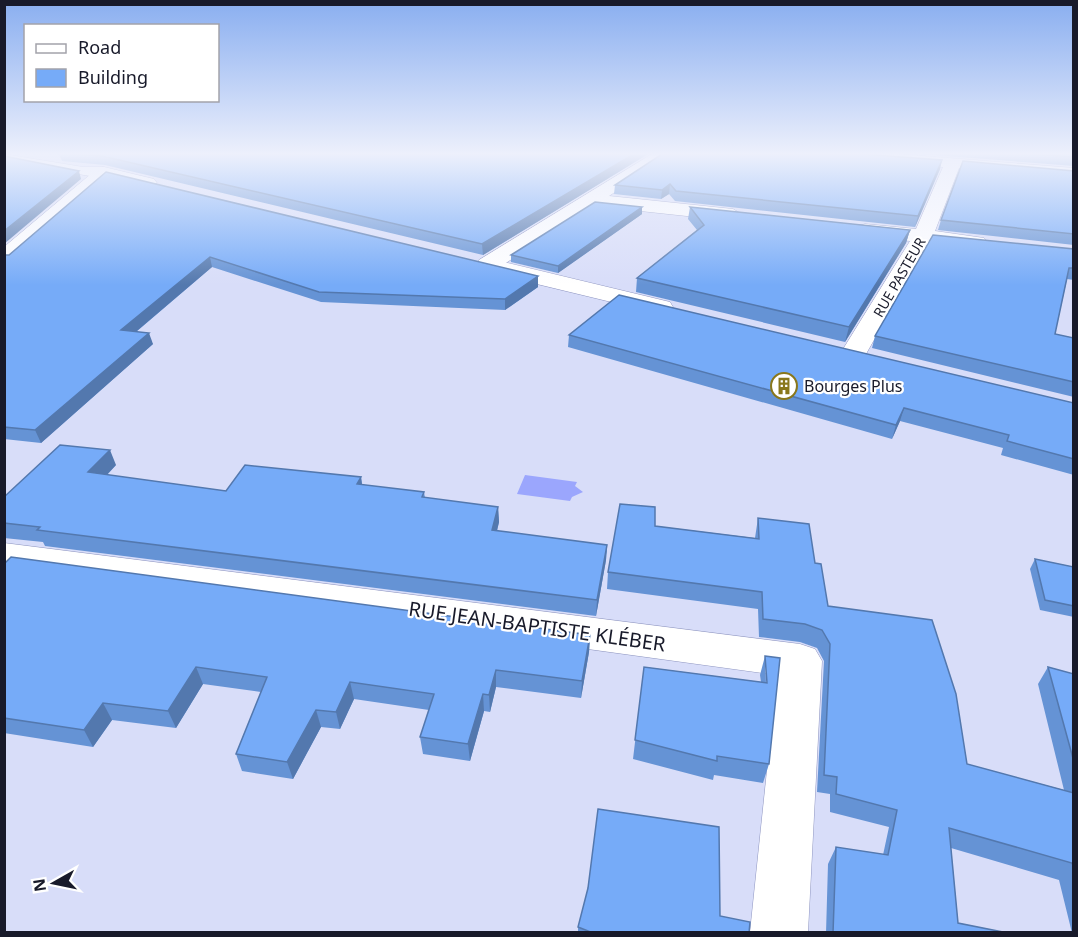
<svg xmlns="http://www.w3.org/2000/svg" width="1078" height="937" font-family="'Noto Sans',sans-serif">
	<rect width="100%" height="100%" fill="#d8ddf9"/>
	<polygon fill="#9ba6fd" points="525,475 577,482 575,486 583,492 572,497 570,501 517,494"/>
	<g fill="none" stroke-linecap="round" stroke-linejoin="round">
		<defs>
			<g id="street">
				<polygon points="652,154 671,154 609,196 733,209 743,215 740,219 733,221 594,206 495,270 479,270 476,265 479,260"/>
				<polygon points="835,154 898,154 1074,168 1074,178 959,168 935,231 984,238 987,242 984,246 977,248 929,243 866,354 862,360 853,362 844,360 840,354 910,241 865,236 858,234 855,230 858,226 865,224 916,229 943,167 843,159"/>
				<polygon points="104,167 112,172 110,176 12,263 4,264 4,247 98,168"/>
				<polygon points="4,543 800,644 815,649 822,661 808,932 750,932 777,675 4,569"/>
			</g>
			<g id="primary">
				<path d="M4,154L83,167H104L154,179L157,183L148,188C101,176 53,171 4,161Z"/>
				<polygon points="495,260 670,302 673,307 670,312 661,314 487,272 484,267 487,262"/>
			</g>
		</defs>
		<use href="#street" stroke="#8e95c0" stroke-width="1"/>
		<use href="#primary" stroke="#8e95c0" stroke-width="1"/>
		<use href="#street" fill="#fff" fill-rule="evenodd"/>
		<use href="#primary" fill="#fff" fill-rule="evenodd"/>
	</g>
	<g fill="#6593d5">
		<polygon points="59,154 648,154 483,255 105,165 62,161"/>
		<polygon points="921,154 1074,154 1074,166"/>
		<polygon points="940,169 915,227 675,201 669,194 661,199 614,194 615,185"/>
		<polygon points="1074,171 1074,245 938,230 941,220"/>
		<polygon points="106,172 538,287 505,310 321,302 212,267 136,332 153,344 41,443 4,439 4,255 9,255"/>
		<polygon points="642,207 642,214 558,273 511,262 511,255"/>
		<polygon points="690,207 910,230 906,243 845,342 636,292 637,278 697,230 688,219"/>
		<polygon points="1074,249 1074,280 1067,279 1055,334 1074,338 1074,397 872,348 875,336"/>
		<polygon points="569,335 1074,403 1074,475 1001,455 1003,448 900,421 892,439 568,347"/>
		<polygon points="116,465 107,475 226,491 361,477 362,485 424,492 425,498 498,507 499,522 497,531 607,545 606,560 596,616 45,546 43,542 4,538 4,497"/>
		<polygon points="758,518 815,563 828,606 967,764 1064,790 1038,684 1048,667 1074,674 1074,933 1072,933 1059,880 951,848 958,923 1008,933 826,933 828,864 836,847 883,855 889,827 830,812 830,794 817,792 824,661 817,648 800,642 759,637 758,609 607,589 608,572 655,526 755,538"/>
		<polygon points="1035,559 1074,567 1074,617 1040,610 1030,569"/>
		<polygon points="4,564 590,635 589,652 581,698 496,687 490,712 484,711 470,761 423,754 420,737 429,710 354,699 340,729 321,727 293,779 242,771 236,754 261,692 203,684 176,728 112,720 93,747 4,733"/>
		<polygon points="765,656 769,764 763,783 714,775 713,780 633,759 644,667 761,682 760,675"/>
		<polygon points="720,916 749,933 578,933 578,927"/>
	</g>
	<g fill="#5378ae">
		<polygon points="634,154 648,154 483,255 482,244"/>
		<polygon points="942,160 940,169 915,227 918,216"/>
		<polygon points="79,171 81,179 4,244 4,231"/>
		<polygon points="670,184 669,194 661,199 662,190"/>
		<polygon points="642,207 642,214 558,273 558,266"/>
		<polygon points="910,230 906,243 845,342 849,327"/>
		<polygon points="210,257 212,267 125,341 121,330"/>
		<polygon points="538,276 538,287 505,310 505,299"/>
		<polygon points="149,333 153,344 41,443 35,430"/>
		<polygon points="904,408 900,421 892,439 896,425"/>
		<polygon points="110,450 116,465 95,487 88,472"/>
		<polygon points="361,477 363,492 357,484"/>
		<polygon points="498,507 499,522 493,546 492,530"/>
		<polygon points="607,545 606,560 596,616 597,600"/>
		<polygon points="590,635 589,652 581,698 582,681"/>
		<polygon points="196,667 203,684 176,728 168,711"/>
		<polygon points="496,670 496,687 490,712 489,695"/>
		<polygon points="350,682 354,699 340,729 336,712"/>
		<polygon points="483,694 484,711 470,761 468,744"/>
		<polygon points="103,703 112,720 93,747 84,730"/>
		<polygon points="316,710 321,727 293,779 287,762"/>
	</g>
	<g fill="#76abf8" stroke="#5378ae" stroke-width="1.5">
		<polygon points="75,154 634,154 482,244 102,156"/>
		<polygon points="662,154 861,154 942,160 918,216 676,191 670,184 662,190 615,185"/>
		<polygon points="1032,154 1074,154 1074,157"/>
		<polygon points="4,156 79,171 4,231"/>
		<polygon points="963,161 1074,171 1074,234 941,220"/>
		<polygon points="106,172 538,276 505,299 319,292 210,257 121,330 149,333 35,430 4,427 4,255 9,255"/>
		<polygon points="595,202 642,207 558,266 511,255"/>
		<polygon points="690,207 910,230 849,327 637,278 704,225"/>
		<polygon points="933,235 1074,249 1074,268 1069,268 1055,334 1074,338 1074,382 875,336"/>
		<polygon points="619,295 1074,403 1074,459 1007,441 1009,435 904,408 896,425 569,335"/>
		<polygon points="60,445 110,450 88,472 226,491 245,465 361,477 357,484 424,492 422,497 498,507 492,530 607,545 597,600 37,530 40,527 4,523 4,497"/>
		<polygon points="620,504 655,507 655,526 759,539 758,518 809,524 815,563 821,564 828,606 932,620 956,694 967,764 1074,793 1074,868 1072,863 949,828 958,923 1008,933 833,933 836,847 888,855 897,810 836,794 837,777 824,775 830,644 822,630 805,624 763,619 762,592 608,572"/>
		<polygon points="11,557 590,635 582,681 496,670 489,695 483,694 468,744 420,737 434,694 350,682 336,712 316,710 287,762 236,754 267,677 196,667 168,711 103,703 84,730 4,718 4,564"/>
		<polygon points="1035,559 1074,567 1074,606 1045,600"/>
		<polygon points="765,656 780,658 769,764 717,756 717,761 635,740 644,667 767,683"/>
		<polygon points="1048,667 1074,674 1074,762"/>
		<polygon points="598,809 719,827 720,916 750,922 749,933 593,933 578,927 588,888"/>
	</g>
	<linearGradient id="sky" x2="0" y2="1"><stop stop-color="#89aef0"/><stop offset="0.54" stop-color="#edf0fc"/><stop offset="1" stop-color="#edf0fc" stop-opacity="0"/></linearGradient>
	<rect width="1078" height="285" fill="url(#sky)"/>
	<defs>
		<symbol id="building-ring" viewBox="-11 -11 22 22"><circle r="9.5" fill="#fff" stroke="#89771b" stroke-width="1.5"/><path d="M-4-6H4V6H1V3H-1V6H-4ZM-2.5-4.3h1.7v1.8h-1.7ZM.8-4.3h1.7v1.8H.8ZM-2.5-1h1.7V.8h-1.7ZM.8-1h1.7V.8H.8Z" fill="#89771b"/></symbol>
	</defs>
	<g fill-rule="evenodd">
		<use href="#building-ring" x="769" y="371" width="30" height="30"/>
	</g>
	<g text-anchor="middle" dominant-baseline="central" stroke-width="4.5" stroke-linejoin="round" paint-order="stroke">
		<g font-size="14" fill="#181a2a" stroke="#fff">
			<text transform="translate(899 277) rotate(-60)">RUE PASTEUR</text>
		</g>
		<g font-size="16" fill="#181a2a" stroke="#fff" text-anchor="start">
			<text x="804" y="386">Bourges Plus</text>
		</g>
		<g font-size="20" fill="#181a2a" stroke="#fff">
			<text transform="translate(537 626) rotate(8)">RUE JEAN-BAPTISTE KLÉBER</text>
		</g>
	</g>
	<rect width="1078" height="937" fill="none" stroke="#181a2a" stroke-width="12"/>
	<rect x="24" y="24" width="195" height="78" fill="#ffffff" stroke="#a3a3aa" stroke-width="1.5"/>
	<rect x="36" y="44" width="30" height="9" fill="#ffffff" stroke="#a3a3aa" stroke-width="1.5"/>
	<text x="78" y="54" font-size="18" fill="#181a2a">Road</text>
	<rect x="36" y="69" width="30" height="18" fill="#76abf8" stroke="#a3a3aa" stroke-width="1.5"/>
	<text x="78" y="84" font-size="18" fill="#181a2a">Building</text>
	<g transform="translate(54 883) rotate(261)" stroke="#ffffff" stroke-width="4.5" paint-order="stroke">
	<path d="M0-4.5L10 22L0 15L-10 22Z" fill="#181a2a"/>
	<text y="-9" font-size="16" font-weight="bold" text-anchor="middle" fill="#181a2a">N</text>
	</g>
</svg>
